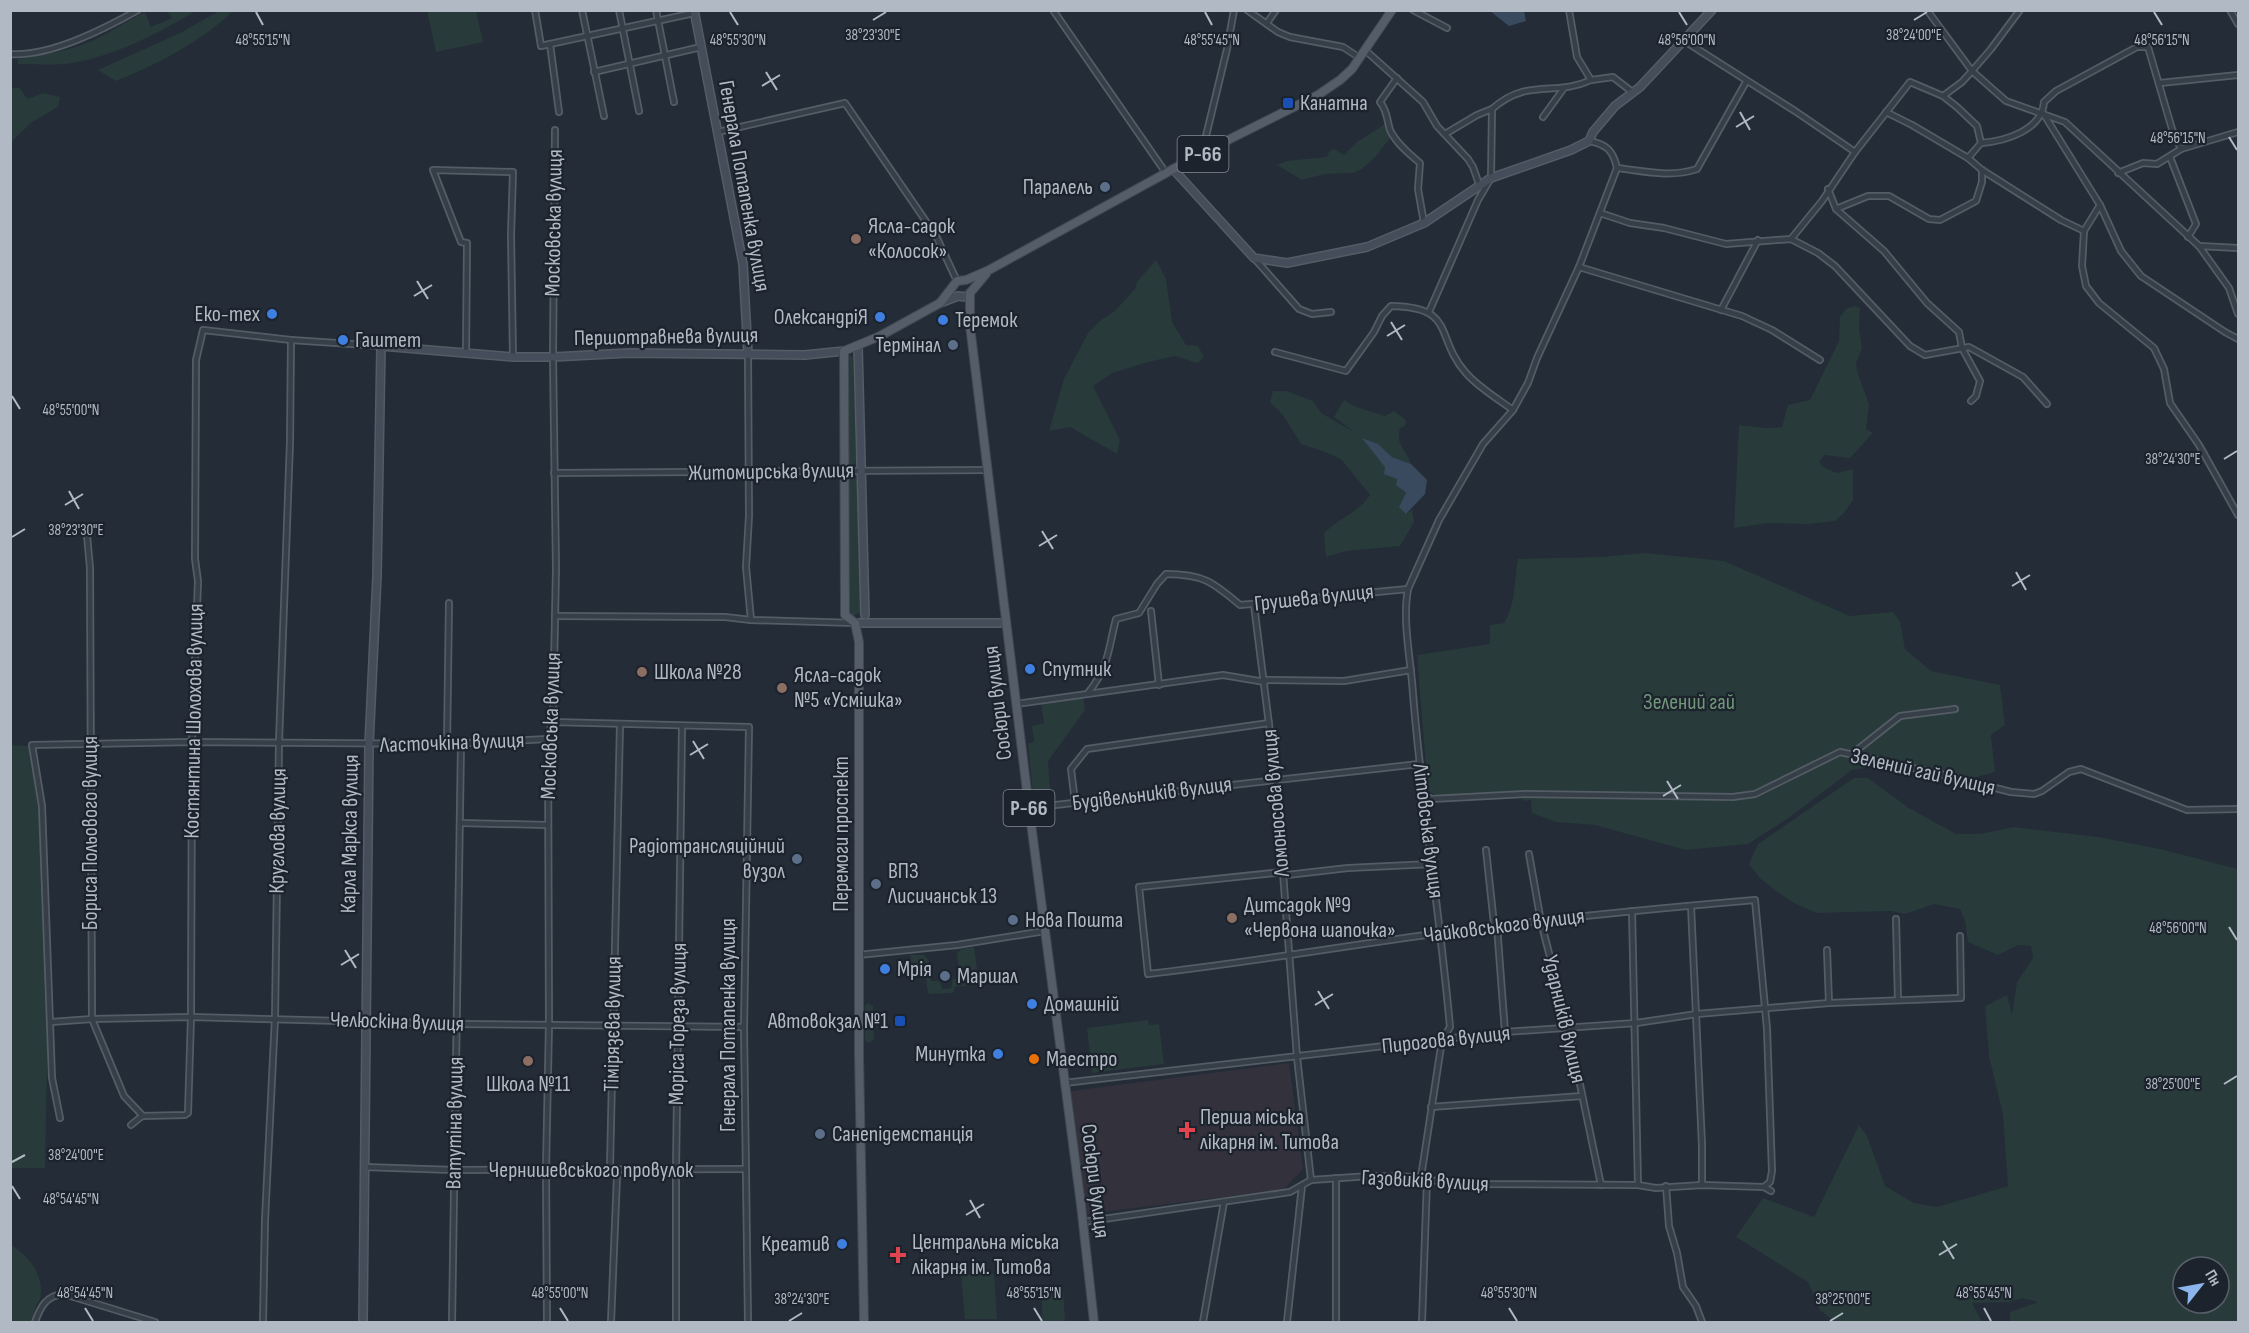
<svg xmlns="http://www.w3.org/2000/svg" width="2249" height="1333" font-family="'Sofia Sans Condensed',sans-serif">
	<rect width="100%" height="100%" fill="#232c37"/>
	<polygon fill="#32313c" points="1289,1063 1303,1169 1283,1190 1086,1214 1071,1091"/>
	<g fill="#283a3a" fill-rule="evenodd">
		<path d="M167,11H196C158,33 118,55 73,63C55,66 36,64 18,64V59C47,55 79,49 104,35C118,27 130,19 145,12L151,27L172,18Z"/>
		<path d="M219,11H233C201,42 158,64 116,81L98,70L180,33Z"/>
		<polygon points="427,11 476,11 483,42 436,52"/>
		<polygon points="11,88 20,88 27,99 43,93 60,97 58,107 32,122 11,142"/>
		<polygon points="1385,124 1391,137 1375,157 1362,169 1353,173 1325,174 1302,180 1277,165 1286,161 1327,157 1329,152 1334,149 1344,155 1357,142"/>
		<polygon points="1156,260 1166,279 1172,322 1186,345 1198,346 1204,357 1197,363 1175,356 1148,362 1112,373 1093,386 1120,440 1117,454 1070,427 1049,431 1064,379 1088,333 1101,320 1115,311 1135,289 1137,282"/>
		<polygon points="1855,306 1860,308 1859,329 1862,348 1856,363 1857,371 1869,404 1866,429 1873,433 1850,458 1824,455 1819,462 1825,468 1837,473 1853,469 1853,500 1844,513 1835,521 1808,524 1768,523 1734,528 1739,425 1766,428 1782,427 1788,405 1810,400 1839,341 1840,317 1846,309"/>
		<polygon points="850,355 853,358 856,462 852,469 848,467 846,356"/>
		<path d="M1273,391H1286L1313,401L1321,413L1354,432L1334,417L1344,400L1356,407L1385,416L1394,411L1406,420L1405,426L1400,428C1396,449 1406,447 1411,464L1392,457L1379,445L1397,480L1396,485L1406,494V514L1412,510L1414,522L1400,546L1346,551L1326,557L1324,533C1338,519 1359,512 1370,495L1342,460L1328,453L1301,444L1283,415L1270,402Z"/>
		<polygon points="852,476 854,476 858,482 862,607 860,613 853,616 848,612 847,483"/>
		<path d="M1645,553L1724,561L1850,616L1893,612L1900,621L1905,649L1931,671L2000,685L2005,725L1991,735L1995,772L1969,779L1899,763L1852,770L1790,817L1748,844L1686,850L1595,825L1556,822L1532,813L1531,800L1523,801L1522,792L1439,797L1428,791L1417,655L1490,644V625L1504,623C1516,605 1514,579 1518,559L1600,557Z"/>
		<polygon points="1083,697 1085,710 1048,761 1051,802 1034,804 1028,743 1034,742 1032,726 1044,723 1041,704"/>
		<polygon points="10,745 29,746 40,806 48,1022 45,1168 11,1168"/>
		<path d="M1854,778H1868L1909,808L1956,834H1980L2014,827L2098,837L2160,849L2238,869V1322H2010V1312L2038,1302L2022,1298L2010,1302L1972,1303L1982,1322H1831L1832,1320L1820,1310L1808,1282L1736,1237L1763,1198L1814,1217L1859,1125L1867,1136L1885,1186L1914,1203L1937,1207L2008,1186L2003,1115L1989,1056L1985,1006L2007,995L2012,1015L2017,982L2033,958L2031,946L2018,945L1998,955L1968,942L1965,920L1960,909L1934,904L1905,914L1891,911L1816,913L1794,903L1776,891L1759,877L1749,864L1758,844ZM2183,1267H2219V1303H2183Z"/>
		<polygon points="974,947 979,984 955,987 953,993 929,994 927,988 925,964 911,964 910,955 924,955 929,961 931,981 938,981 941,984 942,989 951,988 953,979 960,978 957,953 962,949"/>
		<polygon points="868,1003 873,1006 874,1040 868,1043 865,1040 865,1006"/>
		<polygon points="1148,1020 1149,1025 1159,1024 1164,1064 1092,1073 1087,1028"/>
		<path d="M11,1245C28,1255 43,1274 41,1296C40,1301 37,1303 35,1308C34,1313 33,1318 32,1322H11Z"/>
		<polygon points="994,1274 997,1319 965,1319 961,1275"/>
		<polygon points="1063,1286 1065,1322 1042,1322 1042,1287"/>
	</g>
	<g fill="#394a5f">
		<polygon points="1490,11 1524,11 1526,21 1509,26"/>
		<polygon points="1362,438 1378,444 1392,457 1411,464 1427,480 1425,494 1406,514 1399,507 1406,493 1396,485 1397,479 1384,474 1385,467"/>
	</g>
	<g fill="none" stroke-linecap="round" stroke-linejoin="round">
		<defs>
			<g id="street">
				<polyline points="535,10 541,46 550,44 559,112"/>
				<polyline points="582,10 604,116"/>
				<polyline points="619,10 639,111"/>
				<polyline points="656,10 674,102"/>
				<polyline points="1053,10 1166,173"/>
				<polyline points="1247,10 1278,32 1290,37 1343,47 1360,58"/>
				<polyline points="1413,10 1447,28"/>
				<polyline points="1569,10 1577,57 1591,80 1613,77 1631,91"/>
				<polyline points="1927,10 1972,71 1991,49 2020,10"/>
				<polyline points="2230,10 2238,24"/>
				<polyline points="1267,23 1276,10"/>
				<polyline points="1683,40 1795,111 1855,152"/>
				<polyline points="550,44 694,13"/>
				<polyline points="1365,50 1423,102 1437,126 1468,159 1473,167 1480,187"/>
				<path d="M10,54C50,57 104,29 138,10"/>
				<polyline points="594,72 701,47"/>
				<path d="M1397,78L1380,102C1387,110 1387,120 1390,130C1396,143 1409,154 1420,163L1418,189L1424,223"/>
				<polyline points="2160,83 2238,75"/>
				<polyline points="1943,96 1962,82 1972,71 2006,101 2065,122 2199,246 2229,288 2238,314"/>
				<path d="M1492,109C1528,77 1555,97 1591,80"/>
				<polyline points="1886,112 1912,125 1968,158 1982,170 2061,220 2084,231"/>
				<polyline points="2043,113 2100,205 2121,251 2141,276 2225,332 2238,339"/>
				<polyline points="1543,117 1564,88"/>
				<polyline points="718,132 845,103 936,236 957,281"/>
				<path d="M1589,141C1606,144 1613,150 1617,168C1643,171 1670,178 1697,169L1746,82"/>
				<path d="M1981,143C2006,141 2042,130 2044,102L2056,91L2137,47H2148L2172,129L2181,149"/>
				<polyline points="1208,150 1205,140 1227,49 1234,10"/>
				<polyline points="2170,157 2196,224 2188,237"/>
				<polyline points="2118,173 2143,163 2157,164 2181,149 2238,132"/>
				<polyline points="1828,189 1836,209 1884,251 1927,303 1959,332 1962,348 1980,381 1976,396 1971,401"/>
				<polyline points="2100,205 2084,231 2082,266 2086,286 2099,303 2154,348 2164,369 2170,403 2199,445 2238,515"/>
				<polyline points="1836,209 1868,196 1889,196 1929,219 1940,220 1976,201 1982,182 1982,170"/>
				<polyline points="1600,213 1630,223 1664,228 1726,244 1791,239 1818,253 1835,266 1910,346 1925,355 1969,347 2023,377 2047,404"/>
				<polyline points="1791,239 1822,201 1855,152 1910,82 1943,96 1957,107 1977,126 1981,143 1968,158"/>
				<polyline points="2199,246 2238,248"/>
				<polyline points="1254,258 1299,309 1312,314 1331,312"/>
				<polyline points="1579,267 1742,316 1772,330 1820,360"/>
				<polyline points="1721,310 1758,240"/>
				<polyline points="1429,312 1478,200 1491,178 1492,109 1477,115 1445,134"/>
				<path d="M1275,352L1346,371L1374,332L1382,316L1391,306C1457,307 1434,337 1466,373C1478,387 1498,399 1513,410"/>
				<polyline points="466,353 467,243 461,242 433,170 513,172 511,235 513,357"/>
				<polyline points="748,354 749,516 746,567 751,620"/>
				<polyline points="554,473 988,470"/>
				<polyline points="87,535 90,568 92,1019 124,1096 143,1116"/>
				<polyline points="1254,605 1276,780 1297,1057 1311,1180"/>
				<polyline points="1151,611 1159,685"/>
				<polyline points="555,616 725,617 751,620 855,623"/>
				<polyline points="1264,680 1344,681 1411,670"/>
				<path d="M1088,693C1109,667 1108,650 1116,619L1139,613L1157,584L1166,574C1203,574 1213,582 1240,605L1408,589"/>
				<polyline points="1016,704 1223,675 1265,682"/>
				<polyline points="552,722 749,727 744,1027 748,1322"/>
				<polyline points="447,744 449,603"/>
				<polyline points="1852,754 1900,716 1955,709"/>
				<polyline points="1424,794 1431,799 1525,794 1733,797 1755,794 1840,752 1940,774 2011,792 2034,794 2042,791 2069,772 2081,769 2187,810 2238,809"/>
				<polyline points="1075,802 1071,769 1087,749 1269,723"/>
				<polyline points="1029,808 1419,764"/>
				<polyline points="460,823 547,825"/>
				<polyline points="1486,850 1494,924 1497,926 1505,1032"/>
				<polyline points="1529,854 1541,922 1568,1027 1601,1185"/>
				<path d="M1432,864L1348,868L1287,875L1283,872L1139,887L1148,974C1246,963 1343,946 1441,933C1545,919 1650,909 1755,900L1767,1029L1772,1171L1770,1182L1764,1187"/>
				<polyline points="1691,906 1702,1145 1702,1185"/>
				<polyline points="1632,911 1638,1185"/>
				<polyline points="1896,919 1898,1000"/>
				<polyline points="1827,950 1829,1003"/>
				<polyline points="858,955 957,945 1045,931"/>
				<polyline points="51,1022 92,1019 191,1017 456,1024 744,1027"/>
				<polyline points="1064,1083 1505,1032 1636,1023 1697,1014 1829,1003 1961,998 1960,936"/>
				<polyline points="1431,1107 1582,1096"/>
				<polyline points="60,1118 52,1078 42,806 32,745 192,742 447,744 548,739"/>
				<polyline points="131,1125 142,1116 185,1115 188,1113 191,1017 192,742 198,581 195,559 196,360 203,330 291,340 381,346"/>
				<polyline points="364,1167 454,1170 746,1169"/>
				<path d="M1421,1177L1442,1040L1450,1027C1440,915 1422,805 1413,694C1411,660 1402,622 1408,589L1439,520L1483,444L1513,410L1528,383L1537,358L1579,267L1617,168"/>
				<polyline points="1666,1186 1669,1226 1677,1253 1683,1287 1696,1306 1702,1322"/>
				<polyline points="1083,1222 1290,1192 1311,1180 1370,1176 1421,1177 1427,1180 1472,1184 1638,1185 1656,1188 1702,1185 1764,1187 1771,1191"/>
				<path d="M35,1322C40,1308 46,1295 64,1294L155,1322"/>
				<polyline points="263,1322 265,1220 275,1018 279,742 290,442 291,340"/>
				<polyline points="452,1322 461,744"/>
				<polyline points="547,1322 546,1169 549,1024 548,739 553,716 556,569 553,357 555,130"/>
				<polyline points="611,1322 617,1176 610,1167 620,724"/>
				<polyline points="676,1322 676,1170 682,726"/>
				<polyline points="1203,1322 1224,1202"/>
				<polyline points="1287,1322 1302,1186"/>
				<polyline points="1336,1322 1336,1178"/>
				<polyline points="1422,1322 1427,1180"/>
			</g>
			<g id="secondary">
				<polyline points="694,10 743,264 748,354"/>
				<polyline points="1173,169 1254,258 1287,263 1367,247 1424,223 1491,178 1571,150 1589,141 1593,132 1615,106 1640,87 1712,10"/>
				<polyline points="940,303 958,296 966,297 970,293"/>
				<polyline points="858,346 865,615"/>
				<polyline points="855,623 1006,623"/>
				<polyline points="363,1322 369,745 377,576 381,346 513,357 553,357 629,353 805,355 844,351"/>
			</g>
			<g id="primary">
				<polyline points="986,274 970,293 970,326 1029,808 1081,1205 1094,1322"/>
				<polyline points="864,1322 859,1055 859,642 855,623 845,615 844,351 880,336 940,303 957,281 966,280 989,270 1208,150 1318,95 1340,80 1352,69 1392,10"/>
			</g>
		</defs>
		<use href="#street" stroke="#545c65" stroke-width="8"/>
		<use href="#secondary" stroke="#545c65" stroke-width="10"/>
		<use href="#primary" stroke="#404751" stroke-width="10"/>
		<use href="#street" stroke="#363e48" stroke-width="4.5"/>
		<use href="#secondary" stroke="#454d5a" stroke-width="7"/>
		<use href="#primary" stroke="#545d68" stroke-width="8"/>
	</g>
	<path fill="none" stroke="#b1b9c4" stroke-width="2" d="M256,12L263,25M730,12L738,25M1205,12L1212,25M1679,12L1687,25M2154,12L2162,25M873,20L886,12M1914,20L1927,12M766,72L777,90M762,86L780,75M1740,112L1750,130M1736,127L1754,116M2229,137L2237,150M417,281L428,299M414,296L432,285M1391,322L1402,340M1387,336L1405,325M12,396L20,409M2224,459L2237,451M69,491L79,509M65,505L83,494M1042,531L1053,549M12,537L25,529M1039,546L1057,535M2016,572L2026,590M2012,586L2030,575M693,741L704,759M690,755L708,744M1667,781L1678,799M1663,796L1681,785M2229,927L2237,940M345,950L356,968M341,965L359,954M1318,991L1329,1009M1315,1005L1333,994M2224,1084L2237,1076M12,1162L25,1155M12,1186L20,1199M970,1200L980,1218M966,1215L984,1204M1943,1241L1954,1259M1939,1255L1957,1244M85,1308L93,1321M560,1308L568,1321M1034,1308L1042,1321M1509,1308L1517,1321M1984,1308L1991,1321M789,1321L802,1313M1830,1321L1843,1313"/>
	<g fill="#1a4fb4" stroke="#1c232c" stroke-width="2">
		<rect x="1282" y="97" width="12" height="12" rx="3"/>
		<rect x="894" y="1015" width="12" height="12" rx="3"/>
	</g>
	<g fill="#5c6f8a" stroke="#1c232c" stroke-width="2">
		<circle cx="1105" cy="187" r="6"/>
		<circle cx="953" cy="345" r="6"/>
		<circle cx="797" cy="859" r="6"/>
		<circle cx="876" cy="884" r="6"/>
		<circle cx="1013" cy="920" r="6"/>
		<circle cx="945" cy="976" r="6"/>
		<circle cx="820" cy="1134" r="6"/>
	</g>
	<g fill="#8d6e63" stroke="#1c232c" stroke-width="2">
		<circle cx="856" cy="239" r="6"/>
		<circle cx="642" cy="672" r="6"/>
		<circle cx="782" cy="688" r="6"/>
		<circle cx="1232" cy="918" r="6"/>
		<circle cx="528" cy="1061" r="6"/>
	</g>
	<g fill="#3f7fe0" stroke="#1c232c" stroke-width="2">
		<circle cx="272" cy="314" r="6"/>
		<circle cx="880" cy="317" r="6"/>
		<circle cx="943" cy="320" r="6"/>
		<circle cx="343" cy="340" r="6"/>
		<circle cx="1030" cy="669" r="6"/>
		<circle cx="885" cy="969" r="6"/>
		<circle cx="1032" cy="1004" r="6"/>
		<circle cx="998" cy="1054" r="6"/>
		<circle cx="842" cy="1244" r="6"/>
	</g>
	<circle fill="#e8710a" stroke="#1c232c" stroke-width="2" cx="1034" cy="1059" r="6"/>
	<g fill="#e0444e" stroke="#1c232c" stroke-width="2">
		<path d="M1184 1121h6v6h6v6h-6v6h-6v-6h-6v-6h6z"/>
		<path d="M895 1246h6v6h6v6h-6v6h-6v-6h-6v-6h6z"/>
	</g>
	<g text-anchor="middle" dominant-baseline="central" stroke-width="4.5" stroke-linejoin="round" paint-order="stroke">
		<g fill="#1c232c" stroke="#848c96" stroke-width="1.5">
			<rect x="1177.5" y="136" width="51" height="36" rx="4.5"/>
			<rect x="1003.5" y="790" width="51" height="36" rx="4.5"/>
		</g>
		<g font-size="21" font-weight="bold" fill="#b1b9c4">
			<text x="1203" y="154">Р-66</text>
			<text x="1029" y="808">Р-66</text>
		</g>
		<g font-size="22" fill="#b1b9c4" stroke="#1c232c" text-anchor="start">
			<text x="1300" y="103">Канатна</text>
			<text x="1093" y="187" text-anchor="end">Паралель</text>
			<text x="868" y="226">Ясла-садок<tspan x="868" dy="25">«Колосок»</tspan></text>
			<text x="260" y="314" text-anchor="end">Еко-тех</text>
			<text x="868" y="317" text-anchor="end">ОлександріЯ</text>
			<text x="955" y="320">Теремок</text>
			<text x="355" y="340">Гаштет</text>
			<text x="941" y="345" text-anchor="end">Термінал</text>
			<text x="1042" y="669">Спутник</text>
			<text x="654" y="672">Школа №28</text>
			<text x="794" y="675">Ясла-садок<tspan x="794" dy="25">№5 «Усмішка»</tspan></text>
			<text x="785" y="846" text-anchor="end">Радіотрансляційний<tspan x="785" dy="25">вузол</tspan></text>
			<text x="888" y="871">ВПЗ<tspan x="888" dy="25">Лисичанськ 13</tspan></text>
			<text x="1244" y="905">Дитсадок №9<tspan x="1244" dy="25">«Червона шапочка»</tspan></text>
			<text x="1025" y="920">Нова Пошта</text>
			<text x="897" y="969">Мрія</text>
			<text x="957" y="976">Маршал</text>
			<text x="1044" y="1004">Домашній</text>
			<text x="888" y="1021" text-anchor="end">Автовокзал №1</text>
			<text x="986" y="1054" text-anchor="end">Минутка</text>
			<text x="1046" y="1059">Маестро</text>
			<text x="528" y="1084" text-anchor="middle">Школа №11</text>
			<text x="1200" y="1117">Перша міська<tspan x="1200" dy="25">лікарня ім. Титова</tspan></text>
			<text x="832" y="1134">Санепідемстанція</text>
			<text x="912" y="1242">Центральна міська<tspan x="912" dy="25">лікарня ім. Титова</tspan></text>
			<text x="830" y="1244" text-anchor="end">Креатив</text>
		</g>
		<g font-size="22" fill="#b1b9c4" stroke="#1c232c">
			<text transform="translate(744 186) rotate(80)">Генерала Потапенка вулиця</text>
			<text transform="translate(554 223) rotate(-89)">Московська вулиця</text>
			<text transform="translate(666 337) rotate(-1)">Першотравнева вулиця</text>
			<text transform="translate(771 472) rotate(-1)">Житомирська вулиця</text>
			<text transform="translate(1314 598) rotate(-6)">Грушева вулиця</text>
			<text transform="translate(998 703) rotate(-97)">Сосюри вулиця</text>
			<text transform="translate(194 721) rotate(-89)">Костянтина Шолохова вулиця</text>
			<text transform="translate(551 726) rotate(-88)">Московська вулиця</text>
			<text transform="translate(452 743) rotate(-2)">Ласточкіна вулиця</text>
			<text transform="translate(1923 772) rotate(13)">Зелений гай вулиця</text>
			<text transform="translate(1152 794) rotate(-7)">Будівельників вулиця</text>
			<text transform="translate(1276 803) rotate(-95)">Ломоносова вулиця</text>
			<text transform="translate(278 831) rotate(-89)">Круглова вулиця</text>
			<text transform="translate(1428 831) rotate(83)">Літовська вулиця</text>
			<text transform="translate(90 833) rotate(-90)">Бориса Польового вулиця</text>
			<text transform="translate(350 834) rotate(-89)">Карла Маркса вулиця</text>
			<text transform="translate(841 834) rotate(-90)">Перемоги проспект</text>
			<text transform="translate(1504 926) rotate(-7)">Чайковського вулиця</text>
			<text transform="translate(1564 1019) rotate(77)">Ударників вулиця</text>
			<text transform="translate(397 1022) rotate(2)">Челюскіна вулиця</text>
			<text transform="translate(613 1024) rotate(-89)">Тімірязєва вулиця</text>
			<text transform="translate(678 1024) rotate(-89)">Моріса Тореза вулиця</text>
			<text transform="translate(728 1025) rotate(-90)">Генерала Потапенка вулиця</text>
			<text transform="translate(1446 1040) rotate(-6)">Пирогова вулиця</text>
			<text transform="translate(455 1123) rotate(-89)">Ватутіна вулиця</text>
			<text x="591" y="1170">Чернишевського провулок</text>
			<text transform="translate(1095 1181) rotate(83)">Сосюри вулиця</text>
			<text transform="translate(1425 1181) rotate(3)">Газовиків вулиця</text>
		</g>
		<g font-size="22" fill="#719779" stroke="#1c232c">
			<text x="1689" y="702">Зелений гай</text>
		</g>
	</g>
	<g font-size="15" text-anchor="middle" fill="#b1b9c4" stroke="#1c232c" stroke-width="4.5" stroke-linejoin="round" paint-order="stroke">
		<text x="873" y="40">38°23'30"E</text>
		<text x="1914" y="40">38°24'00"E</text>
		<text x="263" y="45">48°55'15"N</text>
		<text x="738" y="45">48°55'30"N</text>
		<text x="1212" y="45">48°55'45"N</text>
		<text x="1687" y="45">48°56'00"N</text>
		<text x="2162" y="45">48°56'15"N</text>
		<text x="2178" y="143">48°56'15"N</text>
		<text x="71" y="415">48°55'00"N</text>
		<text x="2173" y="464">38°24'30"E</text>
		<text x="76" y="535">38°23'30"E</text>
		<text x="2178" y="933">48°56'00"N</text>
		<text x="2173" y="1089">38°25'00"E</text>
		<text x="76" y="1160">38°24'00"E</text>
		<text x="71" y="1204">48°54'45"N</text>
		<text x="85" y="1298">48°54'45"N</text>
		<text x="560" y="1298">48°55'00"N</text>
		<text x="1034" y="1298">48°55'15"N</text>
		<text x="1509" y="1298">48°55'30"N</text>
		<text x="1984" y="1298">48°55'45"N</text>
		<text x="802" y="1304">38°24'30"E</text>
		<text x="1843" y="1304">38°25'00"E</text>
	</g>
	<rect width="2249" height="1333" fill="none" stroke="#b1b9c4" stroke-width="24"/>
	<g transform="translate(2201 1285) rotate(59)"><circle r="28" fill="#1c232c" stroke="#585f69" stroke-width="1.5"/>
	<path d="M0-4.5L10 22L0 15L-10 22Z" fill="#8cb5ee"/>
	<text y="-9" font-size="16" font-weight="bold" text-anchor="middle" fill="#b1b9c4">Пн</text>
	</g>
</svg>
